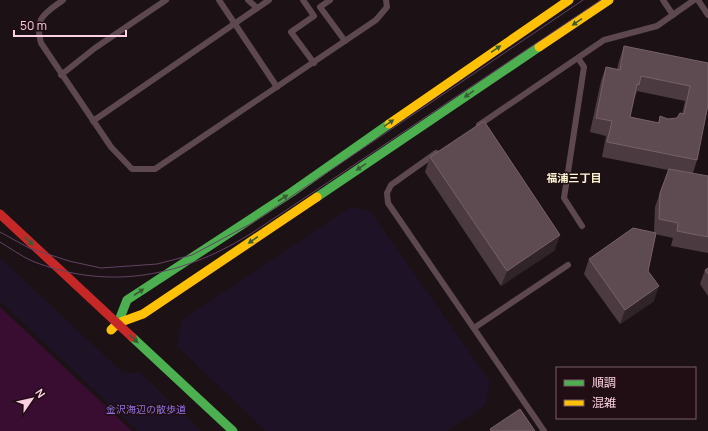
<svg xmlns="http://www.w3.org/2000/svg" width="708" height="431" font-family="Manrope,'Noto Sans JP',sans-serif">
	<rect width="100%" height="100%" fill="#1c1215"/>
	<g fill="#1e1227">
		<polygon points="351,207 371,212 490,382 485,405 447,431 266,431 177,346 182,320"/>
		<polygon points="0,258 124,374 139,372 201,431 138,431 0,301"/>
	</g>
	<polygon fill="#390d31" points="0,307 132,431 0,431"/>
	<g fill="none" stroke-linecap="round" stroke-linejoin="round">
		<g stroke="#5d4850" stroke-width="6">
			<path d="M63,0C44,14 34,18 41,43L111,147L132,169H155L376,20L387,7L386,0"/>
			<polyline points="219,0 277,87"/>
			<polyline points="248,0 257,8"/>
			<polyline points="303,0 314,16 291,32 314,63"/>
			<polyline points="330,0 320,7 345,41"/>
			<polyline points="663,0 673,15"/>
			<polyline points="698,0 708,15"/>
			<polyline points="578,58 584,67 564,198 582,226"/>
			<polyline points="61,75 95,48 166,0"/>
			<polyline points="93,121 269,0"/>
			<polyline points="479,125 604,40 657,26 694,0"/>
			<polyline points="436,153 391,185 387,193 388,203 544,431"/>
			<polyline points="474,328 568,265"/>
		</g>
		<g stroke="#4caf50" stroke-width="9">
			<polyline points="317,197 539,47"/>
			<polyline points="118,323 127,300 292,192 389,124"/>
			<polyline points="132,337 233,431"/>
		</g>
		<g stroke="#ffc107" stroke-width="9">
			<polyline points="539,47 609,0"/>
			<polyline points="389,124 569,0"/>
			<polyline points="111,330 118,323 143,314 317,197"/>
		</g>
		<polyline stroke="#c62828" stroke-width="9" points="0,214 132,337"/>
		<g stroke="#614363" stroke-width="1">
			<polyline points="0,232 29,248 69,261 101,268 157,264 192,255 252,223 583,0"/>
			<path d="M0,242C10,248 21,256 32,261C111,292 185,276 255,231L601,0"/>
		</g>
	</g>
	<g fill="#4b3b40" fill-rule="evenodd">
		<path d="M624,46L708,63L697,160L693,173L708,176V253L671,246L673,238L655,234L648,271L654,301L620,324L584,274L589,259L654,233L655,207L668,170L602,157L606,136L590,132L601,81L606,67L617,69L619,61ZM637,91L685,101L682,114L677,118L668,119L660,116L658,123L630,117L634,100Z"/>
		<polygon points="430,157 555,250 501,286 425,172"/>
		<polygon points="708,268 708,296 700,284 705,270"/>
	</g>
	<g fill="#302428">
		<polygon points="560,235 555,250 501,286 507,271"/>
		<polygon points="659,286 654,301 620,324 625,310"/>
	</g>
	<g fill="#5e4b51" stroke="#776068" fill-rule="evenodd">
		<path d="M624,46L708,63V105L697,160L607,142L612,121L596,118L606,67L620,70ZM641,76L690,86L684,114L680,113L677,118L668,119L660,116L659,123L630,117L637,84L639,85Z"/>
		<polygon points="484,121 560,235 507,271 430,157"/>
		<polygon points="669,169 708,176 708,237 677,231 678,223 659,219 660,193"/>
		<polygon points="633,228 656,233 648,271 659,286 625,310 589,259"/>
		<polygon points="708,268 708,274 705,270"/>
		<polygon points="520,409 535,431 491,431 490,429"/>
	</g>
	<defs><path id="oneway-solid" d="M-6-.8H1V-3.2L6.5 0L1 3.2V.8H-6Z"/></defs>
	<g fill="#365e32">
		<use href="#oneway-solid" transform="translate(577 22) rotate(146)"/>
		<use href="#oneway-solid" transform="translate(496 49) rotate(-34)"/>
		<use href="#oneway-solid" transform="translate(469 94) rotate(146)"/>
		<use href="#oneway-solid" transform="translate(389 123) rotate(-35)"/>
		<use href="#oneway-solid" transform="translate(361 167) rotate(146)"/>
		<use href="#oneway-solid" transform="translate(283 198) rotate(-33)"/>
		<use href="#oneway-solid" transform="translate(253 240) rotate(146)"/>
		<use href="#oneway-solid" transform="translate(29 241) rotate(43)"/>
		<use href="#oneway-solid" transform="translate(139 292) rotate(-33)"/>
		<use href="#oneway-solid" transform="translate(134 339) rotate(43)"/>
	</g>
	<g text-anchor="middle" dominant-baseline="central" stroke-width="3" stroke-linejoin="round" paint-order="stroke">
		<g font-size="10" fill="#8e71dc" stroke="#200e14">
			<text x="146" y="409">金沢海辺の散歩道</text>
		</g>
		<g font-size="11" font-weight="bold" fill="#fcf8d2" stroke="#200e14">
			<text x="574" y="177">福浦三丁目</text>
		</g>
	</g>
	<rect x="556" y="367" width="140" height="52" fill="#200e14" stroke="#785c66"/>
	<rect x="564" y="380" width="20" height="6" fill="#4caf50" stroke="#785c66"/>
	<text x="592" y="387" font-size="12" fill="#fcd0e0">順調</text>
	<rect x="564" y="400" width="20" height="6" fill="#ffc107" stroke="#785c66"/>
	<text x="592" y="407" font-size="12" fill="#fcd0e0">混雑</text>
	<g transform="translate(32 399) rotate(56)" stroke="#200e14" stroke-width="3" paint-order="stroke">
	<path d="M0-3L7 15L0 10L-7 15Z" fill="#fcd0e0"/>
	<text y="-6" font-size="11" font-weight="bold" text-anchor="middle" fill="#fcd0e0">N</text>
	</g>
	<path d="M14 30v6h112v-6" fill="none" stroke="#fcd0e0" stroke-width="2"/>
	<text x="20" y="30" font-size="12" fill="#fcd0e0" stroke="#200e14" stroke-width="3" paint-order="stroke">50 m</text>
</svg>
